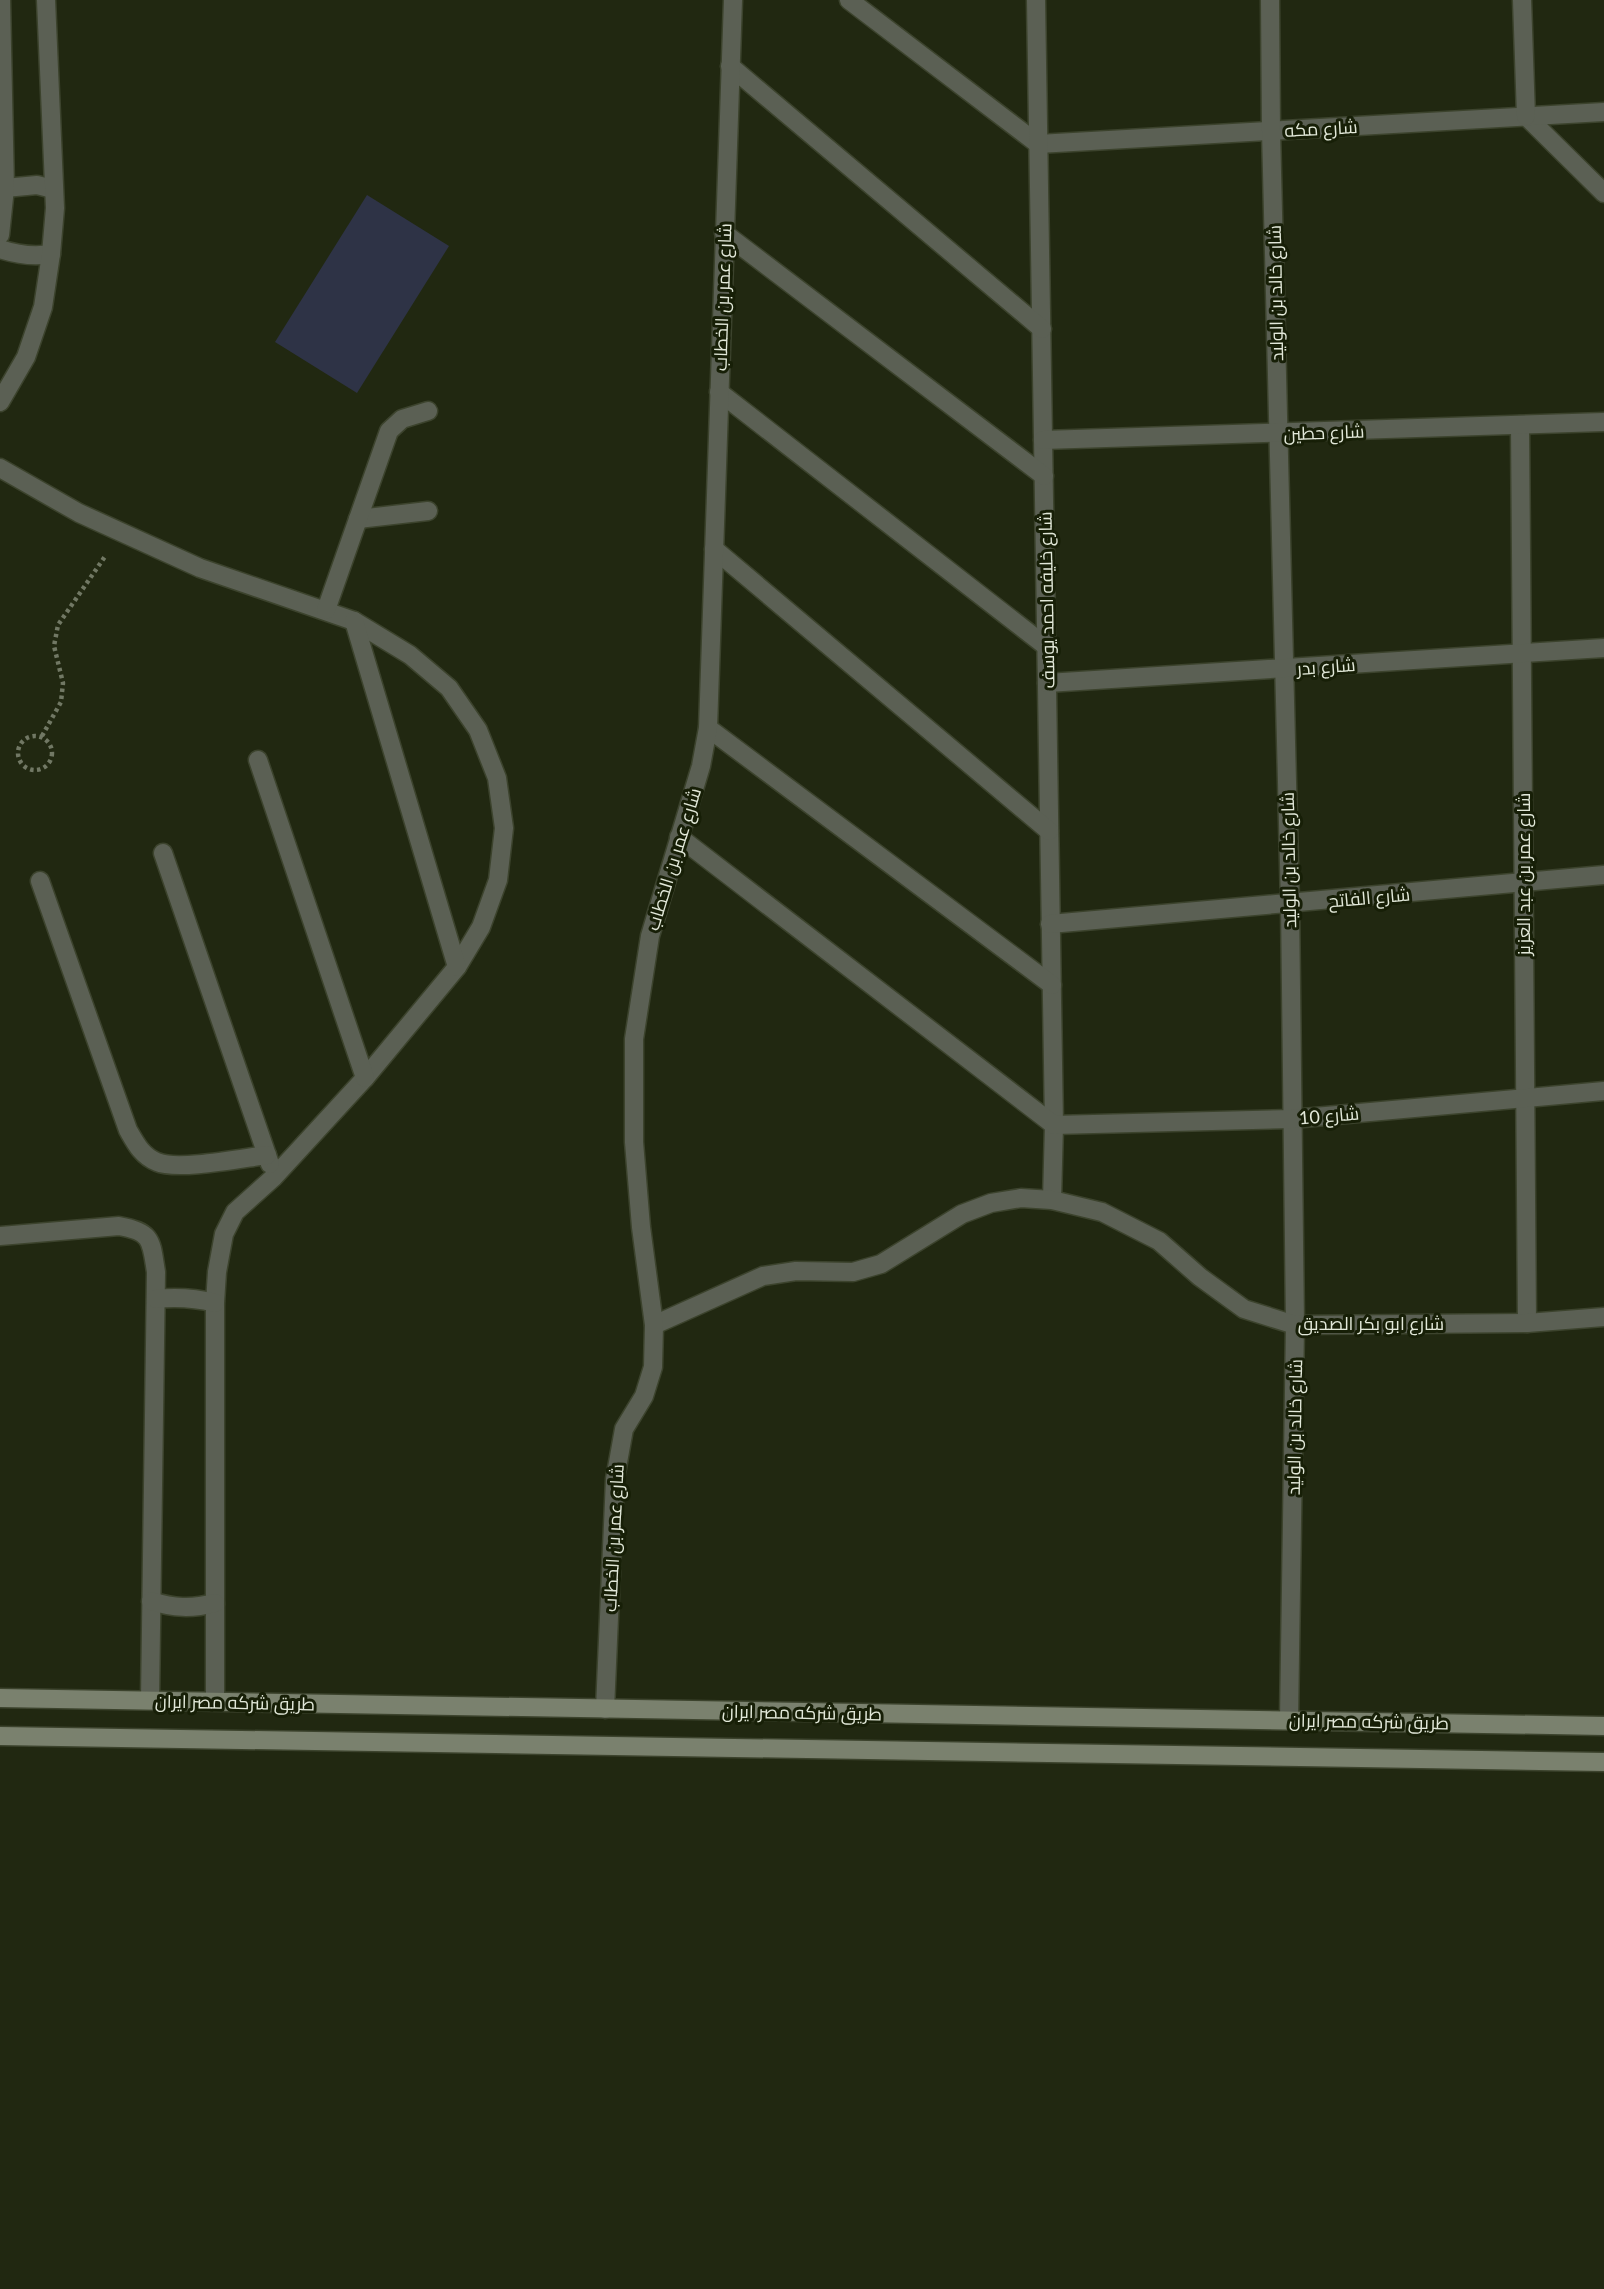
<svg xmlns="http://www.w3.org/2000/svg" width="1604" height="2289" font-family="Lato,Cairo,sans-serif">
	<rect width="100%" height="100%" fill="#212811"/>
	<polygon fill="#2e3346" points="367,195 449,246 357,393 275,342"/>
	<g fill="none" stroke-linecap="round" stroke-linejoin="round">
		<defs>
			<polyline id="service" points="1526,116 1604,193"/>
			<g id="minor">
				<polyline points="849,0 1038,144 1604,112"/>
				<polyline points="1036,0 1054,1125 1052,1200"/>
				<polyline points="1270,0 1271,131 1290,904 1295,1325 1289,1720"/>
				<polyline points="1522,0 1526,116"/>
				<polyline points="730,66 1042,329"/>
				<polyline points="5,188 37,185 53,189"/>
				<polyline points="724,233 1044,476"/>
				<polyline points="0,235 5,188 1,0"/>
				<path d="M0,249C18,255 33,257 51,254"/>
				<polyline points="719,392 1047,647"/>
				<polyline points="0,402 26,357 43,307 51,254 55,208 46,0"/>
				<polyline points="1520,425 1527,1323"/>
				<polyline points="1043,440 1604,422"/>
				<polyline points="0,468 79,513 200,568 354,621 410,655 449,688 478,730 497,778 504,828 498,880 481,927 457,967 365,1078 274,1177 235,1212 224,1234 217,1272 215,1303 215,1701"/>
				<polyline points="358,519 428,511"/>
				<polyline points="714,549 1049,831"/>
				<polyline points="326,610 389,431 402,419 428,411"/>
				<polyline points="354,621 457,967"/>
				<polyline points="1047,683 1604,648"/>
				<polyline points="708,728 1052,985"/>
				<polyline points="258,760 365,1078"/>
				<polyline points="679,837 1054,1125 1292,1119 1604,1091"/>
				<polyline points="163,853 270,1164"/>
				<path d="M40,881L128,1130C136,1144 142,1156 157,1162C178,1171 243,1158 267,1155"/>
				<polyline points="1050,924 1604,875"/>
				<path d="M0,1236L119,1226C153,1232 151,1241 156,1272L150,1700"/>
				<path d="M156,1299C177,1297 195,1298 215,1303"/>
				<polyline points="654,1325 763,1276 796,1271 853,1272 881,1264 962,1214 991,1203 1021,1198 1052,1200 1102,1212 1159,1241 1200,1277 1244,1309 1295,1325 1527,1323 1604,1317"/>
				<path d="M151,1601C174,1608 191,1609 215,1603"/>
				<polyline points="605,1709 615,1479 624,1429 644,1396 653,1367 654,1325 641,1227 634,1142 634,1039 650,936 701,766 708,728 733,0"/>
			</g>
			<g id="secondary">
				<polyline points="0,1698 1604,1726"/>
				<polyline points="0,1736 1604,1762"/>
			</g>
		</defs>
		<use href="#service" stroke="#3c432d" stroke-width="21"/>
		<use href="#minor" stroke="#3c432d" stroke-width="21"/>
		<use href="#secondary" stroke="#3c432d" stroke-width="21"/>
		<g stroke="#717864" stroke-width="4.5" stroke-dasharray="3.5 3.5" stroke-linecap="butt">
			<polyline points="42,736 61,702 63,683 54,646 58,625 106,555"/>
			<circle cx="35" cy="753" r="17"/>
		</g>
		<use href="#service" stroke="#5b6054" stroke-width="18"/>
		<use href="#minor" stroke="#5b6054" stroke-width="18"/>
		<use href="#secondary" stroke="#7a816e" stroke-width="18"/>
	</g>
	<g text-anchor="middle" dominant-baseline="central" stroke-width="6" stroke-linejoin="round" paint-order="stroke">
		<g font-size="18" fill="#e2e8d9" stroke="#171f07">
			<text transform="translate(1321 128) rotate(-3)">شارع مكه</text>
			<text transform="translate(1275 293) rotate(-91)">شارع خالد بن الوليد</text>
			<text transform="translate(722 297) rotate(-88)">شارع عمر بن الخطاب</text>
			<text transform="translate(1324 432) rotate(-2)">شارع حطين</text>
			<text transform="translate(1046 600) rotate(-91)">شارع خليفه احمد يوسف</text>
			<text transform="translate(1326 666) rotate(-4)">شارع بدر</text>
			<text transform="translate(673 859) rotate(-73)">شارع عمر بن الخطاب</text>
			<text transform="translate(1288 860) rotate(-91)">شارع خالد بن الوليد</text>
			<text transform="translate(1523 874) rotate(-90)">شارع عمر بن عبد العزيز</text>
			<text transform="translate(1369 897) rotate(-5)">شارع الفاتح</text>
			<text transform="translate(1329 1115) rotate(-5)">شارع 10</text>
			<text x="1371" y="1323">شارع ابو بكر الصديق</text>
			<text transform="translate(1294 1427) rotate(-89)">شارع خالد بن الوليد</text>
			<text transform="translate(613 1538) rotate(-87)">شارع عمر بن الخطاب</text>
			<text transform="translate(235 1702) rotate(1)">طريق شركه مصر ايران</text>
			<text transform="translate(802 1712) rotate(1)">طريق شركه مصر ايران</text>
			<text transform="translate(1369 1721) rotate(1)">طريق شركه مصر ايران</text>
		</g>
	</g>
</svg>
